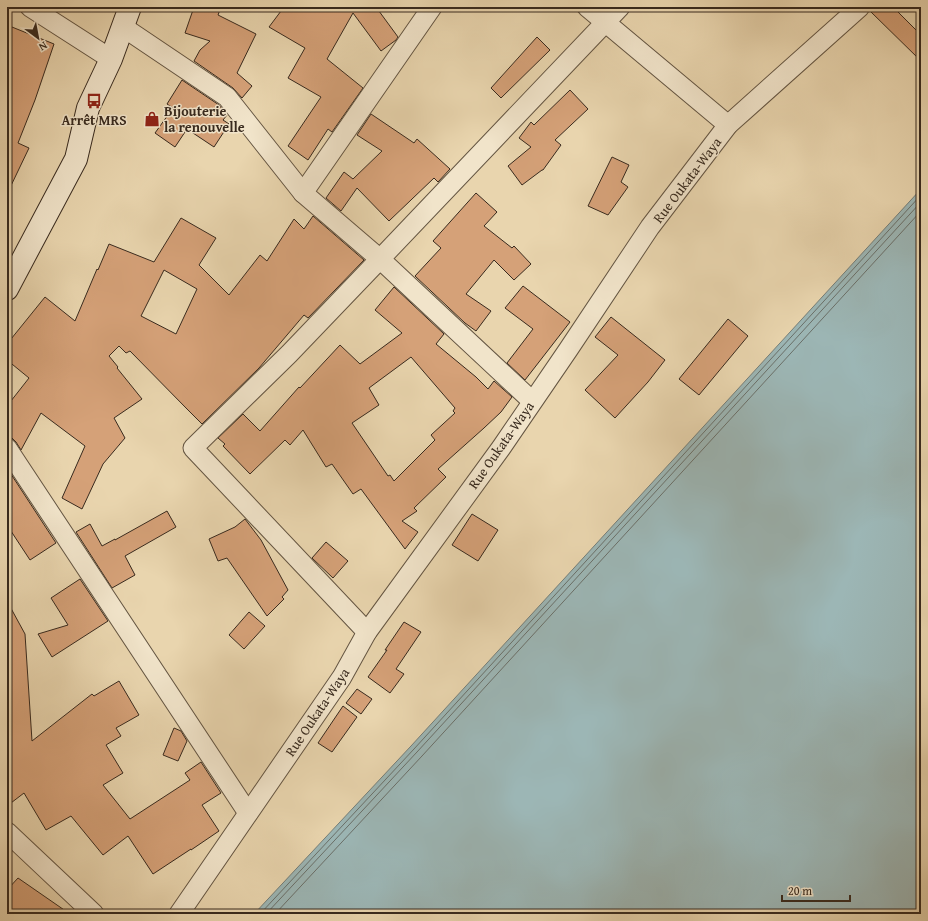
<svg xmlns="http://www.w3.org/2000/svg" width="928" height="921" font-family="'Gentium Book Plus',serif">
	<rect width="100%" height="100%" fill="#e9d5ae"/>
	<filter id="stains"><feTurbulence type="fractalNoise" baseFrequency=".005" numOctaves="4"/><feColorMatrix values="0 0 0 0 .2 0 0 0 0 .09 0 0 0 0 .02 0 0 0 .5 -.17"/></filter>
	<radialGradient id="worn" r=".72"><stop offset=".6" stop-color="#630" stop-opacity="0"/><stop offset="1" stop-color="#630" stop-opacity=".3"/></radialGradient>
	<polygon fill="#9cb6b5" stroke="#747e79" points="921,189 921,914 254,914 411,746"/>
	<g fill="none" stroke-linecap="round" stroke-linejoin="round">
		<g stroke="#6a706a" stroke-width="1">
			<polyline points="260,914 414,749 921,195"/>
			<polyline points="266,914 417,752 921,202"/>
			<polyline points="275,914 422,756 921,211"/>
		</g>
	</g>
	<g fill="#d5a178" stroke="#382a1e" fill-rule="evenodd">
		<polygon points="194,7 221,7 218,15 256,34 237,73 252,86 242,98 233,88 194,61 200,50 210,41 185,33"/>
		<polygon points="284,7 376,7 398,37 396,40 381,51 353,13 327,59 363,88 332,132 328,129 308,160 288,146 321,97 288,78 305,48 269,27"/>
		<polygon points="871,7 893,7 921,35 921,61 870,11"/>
		<polygon points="7,25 54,44 35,100 18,143 29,148 7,194"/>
		<polygon points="537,37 550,50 501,98 491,88"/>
		<polygon points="182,80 219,105 227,115 223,120 229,124 214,147 187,129 175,147 155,133 173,108 167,104"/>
		<polygon points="570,90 588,109 555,140 561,145 543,170 542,170 522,185 508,166 531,147 519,138 531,122 534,125"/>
		<polygon points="371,114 414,143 417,139 450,169 438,182 434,178 389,221 357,188 341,211 326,198 344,172 353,179 382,151 357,135"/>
		<polygon points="612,157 629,165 621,182 628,187 608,215 588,206"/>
		<polygon points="476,193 497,212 484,226 512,248 514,246 531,264 514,280 494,260 466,294 491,311 476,331 465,323 415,276 441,248 433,241"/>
		<path d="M313,216L364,260L308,318L304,315L259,368L202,424L187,409L130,351L126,353L119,346L109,356L118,367L117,368L142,399L114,418L125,438L103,464L82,509L62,498L85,446L41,413L21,450L16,442L12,438L7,437V406L29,378L7,360V344L45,297L75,321L97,269L98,270L109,244L154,262L181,218L216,238L199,265L229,295L260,255L267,261L294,219L304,229ZM164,270L197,289L176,334L141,316Z"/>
		<polygon points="523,286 570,322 525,380 507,363 533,329 505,308"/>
		<path d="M394,287L444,334L436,344L476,377L488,389L494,381L512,397L501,412L484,428L438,469L446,477L414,508L417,511L402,521L418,532L405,549L361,489L353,494L332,464L326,467L303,430L290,445L285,440L250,474L223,446L225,444L218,438L243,414L260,431L299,387L300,388L340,345L360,364L402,333L375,310ZM411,357L455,408L453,411L455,413L431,435L435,440L394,481L390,475L388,476L352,423L379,405L369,388Z"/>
		<polygon points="611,317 665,360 648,382 615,418 585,390 618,355 595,337"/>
		<polygon points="728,319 748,336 699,395 679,379"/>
		<polygon points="7,468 56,543 30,560 7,525"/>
		<polygon points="167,511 176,527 125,556 135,575 112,588 76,532 90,524 102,546 115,539 115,540"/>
		<polygon points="472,514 498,530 478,561 452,545"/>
		<polygon points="245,519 261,540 288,590 282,597 284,599 267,616 227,558 218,561 209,539 235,527"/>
		<polygon points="326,542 348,561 333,578 312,558"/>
		<polygon points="80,579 108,621 52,657 38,634 68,625 51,598"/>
		<polygon points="7,601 25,634 32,741 92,694 94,696 119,681 139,715 116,728 121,736 106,745 123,773 103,785 130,819 190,780 185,773 201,762 221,793 202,805 219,831 191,850 191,849 153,874 128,836 103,855 71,816 46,830 24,793 7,806"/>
		<polygon points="249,612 265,626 244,649 229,635"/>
		<polygon points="404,622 421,632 396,669 404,674 390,693 368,677 387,650 385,650"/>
		<polygon points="357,689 372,699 361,714 346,703"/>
		<polygon points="343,706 357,717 332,752 318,743"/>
		<polygon points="174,728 181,731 187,741 178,761 163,755"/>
		<polygon points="18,878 70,914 7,914 7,890"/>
	</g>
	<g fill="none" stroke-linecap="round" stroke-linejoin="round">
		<defs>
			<g id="street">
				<polyline points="30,7 111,59"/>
				<polyline points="587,7 728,125"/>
				<polyline points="123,27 227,97 303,193 380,259 532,401"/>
				<polyline points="303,193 432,7"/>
				<polyline points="7,448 248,813"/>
				<polyline points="367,632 193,448 289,354 380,259 620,7"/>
				<polyline points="7,832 94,914"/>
				<polyline points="179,914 342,677 367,632 501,448 568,350 650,227 728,125 860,7"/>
			</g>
			<polyline id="secondary" points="7,289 76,159 88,108 111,59 130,7"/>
		</defs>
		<use href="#street" stroke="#645542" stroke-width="21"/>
		<use href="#secondary" stroke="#382a1e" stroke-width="24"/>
		<use href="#street" stroke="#f1e4ca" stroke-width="19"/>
		<use href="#secondary" stroke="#f1e4ca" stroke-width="22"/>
	</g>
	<defs>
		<symbol id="bus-bare" viewBox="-9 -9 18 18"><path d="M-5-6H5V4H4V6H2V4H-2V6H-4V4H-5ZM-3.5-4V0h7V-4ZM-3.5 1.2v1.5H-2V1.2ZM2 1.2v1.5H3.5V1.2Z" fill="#8f2418" stroke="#f1e4ca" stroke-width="2.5" paint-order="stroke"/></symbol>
		<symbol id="shop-bare" viewBox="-9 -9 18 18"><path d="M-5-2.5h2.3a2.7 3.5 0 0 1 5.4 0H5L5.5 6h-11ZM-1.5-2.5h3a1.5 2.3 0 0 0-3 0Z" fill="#8f2418" stroke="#f1e4ca" stroke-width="2.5" paint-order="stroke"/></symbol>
	</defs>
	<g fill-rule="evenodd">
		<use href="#bus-bare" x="83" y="90" width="22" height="22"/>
		<use href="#shop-bare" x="141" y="108" width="22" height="22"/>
	</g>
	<g text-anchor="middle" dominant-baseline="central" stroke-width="3" stroke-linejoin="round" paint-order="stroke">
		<g font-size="14" font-weight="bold" fill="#382a1e" stroke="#f1e4ca" text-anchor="start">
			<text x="164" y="111">Bijouterie<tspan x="164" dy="16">la renouvelle</tspan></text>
			<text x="94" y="120" text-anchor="middle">Arrêt MRS</text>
		</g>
		<g font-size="14" fill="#382a1e" stroke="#f1e4ca">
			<text transform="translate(687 180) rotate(-53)">Rue Oukata-Waya</text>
			<text transform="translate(501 445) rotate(-55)">Rue Oukata-Waya</text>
			<text transform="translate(317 712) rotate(-56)">Rue Oukata-Waya</text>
		</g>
	</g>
	<rect width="928" height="921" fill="none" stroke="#e9d5ae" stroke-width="24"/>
	<rect x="8" y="8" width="912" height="905" fill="none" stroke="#382a1e" stroke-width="2"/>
	<rect x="12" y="12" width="904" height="897" fill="none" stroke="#382a1e"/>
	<g transform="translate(38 38) rotate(148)" stroke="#f1e4ca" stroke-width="3" paint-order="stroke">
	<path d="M0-3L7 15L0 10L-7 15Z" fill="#382a1e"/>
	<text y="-6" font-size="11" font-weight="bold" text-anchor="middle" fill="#382a1e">N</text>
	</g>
	<path d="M782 895v6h68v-6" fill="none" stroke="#382a1e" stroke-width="2"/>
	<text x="788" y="895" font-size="12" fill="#382a1e" stroke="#f1e4ca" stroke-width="3" paint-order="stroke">20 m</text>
	<rect width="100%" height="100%" filter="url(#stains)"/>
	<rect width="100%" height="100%" fill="url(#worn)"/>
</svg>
